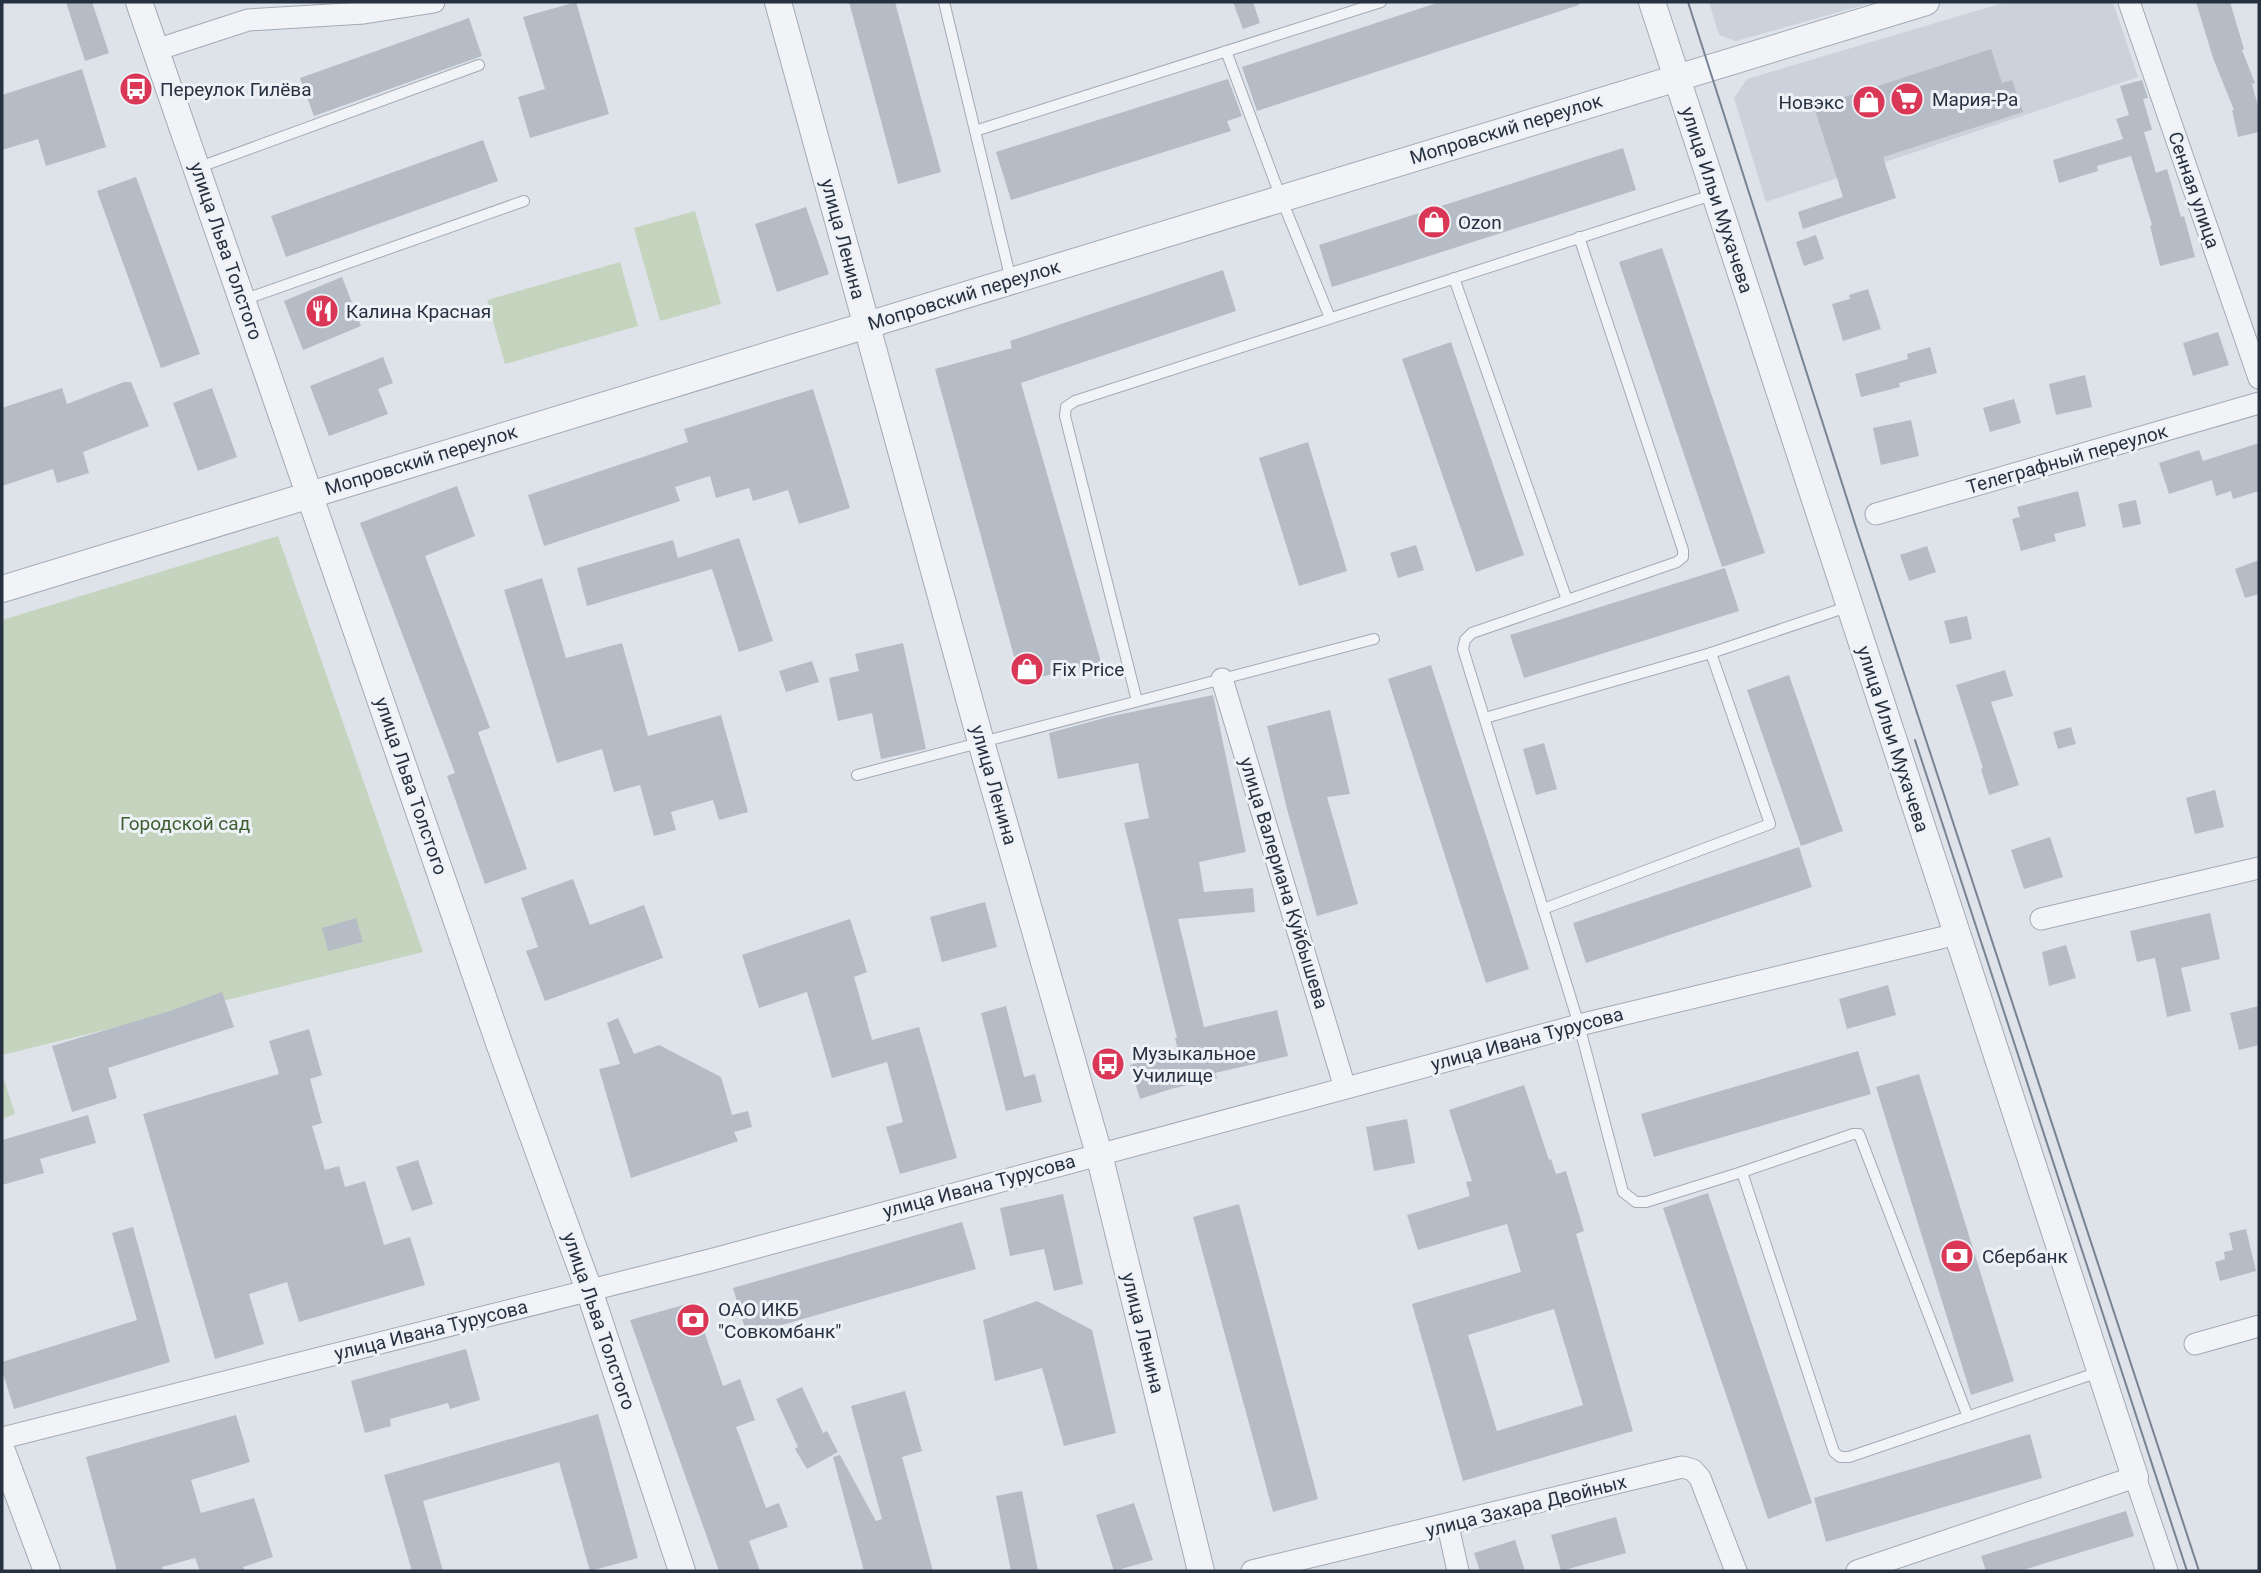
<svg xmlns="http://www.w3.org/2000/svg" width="2261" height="1573" font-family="Roboto,sans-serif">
	<rect width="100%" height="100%" fill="#dee3e9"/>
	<g fill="#ccd2db">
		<polygon points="1709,2 1875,2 1736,41 1719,35"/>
		<polygon points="2006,2 2113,2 2138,77 1766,202 1734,98 1747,79"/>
	</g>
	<g fill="#c5d4be">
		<polygon points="695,211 721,304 660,321 634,228"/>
		<polygon points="620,262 638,326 505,364 487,300"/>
		<polygon points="278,536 423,952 2,1055 2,620"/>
		<polygon points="2,1073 15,1114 2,1119"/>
	</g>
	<g fill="#b5bcc6" fill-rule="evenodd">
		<polygon points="66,2 92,2 109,53 85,61"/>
		<polygon points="576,2 609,114 530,138 518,97 545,89 523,17"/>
		<polygon points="849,2 895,2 941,172 898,184"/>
		<polygon points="1233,2 1253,2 1260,23 1243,29"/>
		<polygon points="1440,2 1579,2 1579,5 1257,111 1242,67"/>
		<polygon points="2196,2 2230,2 2244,49 2242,50 2255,83 2252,84 2259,110 2259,132 2238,137 2232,110 2234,110 2213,58"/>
		<polygon points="469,18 482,56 314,116 300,78"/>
		<polygon points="1991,49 2002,83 2012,80 2023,112 1883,157 1896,198 1803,229 1798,212 1843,197 1814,107"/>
		<polygon points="82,69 106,147 46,166 38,139 2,150 2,95"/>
		<polygon points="1228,79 1242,116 1227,121 1231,131 1011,200 996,152"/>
		<polygon points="2142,80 2148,98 2143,99 2152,130 2144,132 2156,173 2167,169 2181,217 2184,216 2195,257 2160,266 2150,226 2152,225 2131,156 2097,166 2098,171 2059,183 2053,160 2123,139 2116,119 2129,115 2120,86"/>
		<polygon points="483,140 498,181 286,257 271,216"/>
		<polygon points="1623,148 1636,190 1332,287 1319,245"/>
		<polygon points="136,177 200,354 161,368 97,191"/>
		<polygon points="806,207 829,274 777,292 755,224"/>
		<polygon points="1816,235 1824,259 1804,266 1796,242"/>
		<polygon points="1662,248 1765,553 1722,567 1619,262"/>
		<polygon points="1223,270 1236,311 1021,383 1101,662 1021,682 935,369 1012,348 1010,341"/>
		<polygon points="342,277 361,326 303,350 284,301"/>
		<polygon points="1868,289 1881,329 1843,341 1832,304 1850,299 1849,295"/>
		<polygon points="2218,332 2229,365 2193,376 2183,343"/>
		<polygon points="1451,342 1524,555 1476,572 1402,359"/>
		<polygon points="1930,347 1937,373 1899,383 1900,387 1861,397 1855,374 1908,359 1907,354"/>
		<polygon points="383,357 393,383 378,389 388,414 329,436 310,386"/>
		<polygon points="2085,375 2092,407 2056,415 2049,384"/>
		<polygon points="124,382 131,382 149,426 83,452 89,473 57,483 53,469 2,486 2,408 62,388 67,404"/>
		<polygon points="212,388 237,457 198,471 173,403"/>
		<polygon points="813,389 850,508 799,524 788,490 753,501 749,488 716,498 710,476 675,487 680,501 544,546 528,495 688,442 684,429"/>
		<polygon points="2014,399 2021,423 1990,432 1983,408"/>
		<polygon points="1911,420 1919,456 1881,465 1873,428"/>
		<polygon points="1308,442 1347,571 1299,586 1259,458"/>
		<polygon points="2259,443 2259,491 2233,499 2231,491 2216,496 2212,480 2169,494 2159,463 2199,450 2203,461"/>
		<polygon points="457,486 475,536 425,556 490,728 478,732 527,869 485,884 447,776 455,773 360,523"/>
		<polygon points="2078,491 2086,526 2054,534 2056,541 2021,551 2012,519 2020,517 2017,507"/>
		<polygon points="2136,500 2141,524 2123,528 2118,504"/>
		<polygon points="739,538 773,641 739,652 712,569 587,606 577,568 673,540 678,558"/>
		<polygon points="1416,545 1424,570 1398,578 1390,553"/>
		<polygon points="1927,546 1936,572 1909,581 1900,555"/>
		<polygon points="2259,560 2259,594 2245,598 2235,569"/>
		<polygon points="1725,568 1739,611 1524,678 1510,635"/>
		<polygon points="542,578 566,658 622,643 648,736 721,715 748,812 719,820 713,800 671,812 676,830 654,836 640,785 614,792 602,749 557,763 504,590"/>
		<polygon points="1967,616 1972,639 1950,644 1944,621"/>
		<polygon points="903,643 926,749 881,759 872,713 838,721 829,678 859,671 855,654"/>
		<polygon points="812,661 819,682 786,692 779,671"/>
		<polygon points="1431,665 1529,969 1486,983 1388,679"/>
		<polygon points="2005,670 2013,696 1991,702 2019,785 1989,795 1981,769 1983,768 1956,685"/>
		<polygon points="1789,675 1843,831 1801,846 1747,690"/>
		<polygon points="1213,695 1246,852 1199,862 1204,892 1253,888 1255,912 1178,919 1204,1027 1277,1010 1288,1056 1215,1073 1217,1078 1171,1089 1140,1099 1130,1065 1178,1051 1175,1038 1177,1038 1124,823 1149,818 1138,763 1058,779 1049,733 1108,717"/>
		<polygon points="1330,710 1350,794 1327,797 1358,904 1317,916 1287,809 1267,726"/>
		<polygon points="2071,727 2076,744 2058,749 2053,732"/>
		<polygon points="1544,743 1557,789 1536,795 1523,749"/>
		<polygon points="2215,790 2224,827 2195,834 2186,798"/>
		<polygon points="2050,837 2063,877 2024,889 2011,850"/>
		<polygon points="1799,847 1812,887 1586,963 1573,923"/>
		<polygon points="573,879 590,925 644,905 663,958 545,1001 526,951 538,947 521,898"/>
		<polygon points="985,902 997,947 942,962 930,917"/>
		<polygon points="2210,913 2220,959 2181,968 2191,1011 2167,1017 2155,958 2137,962 2130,931"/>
		<polygon points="356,918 363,942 328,951 322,928"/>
		<polygon points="850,919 867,972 854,977 872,1040 919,1027 957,1158 900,1174 886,1127 903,1122 887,1062 832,1078 807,992 759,1008 742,955"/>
		<polygon points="2066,945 2076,978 2049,986 2042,952"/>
		<polygon points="1888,985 1896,1015 1847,1029 1839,999"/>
		<polygon points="222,992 234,1027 108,1068 117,1098 72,1112 52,1046 170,1011"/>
		<polygon points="1006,1006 1024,1077 1035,1074 1042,1102 1006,1111 981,1013"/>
		<polygon points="2259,1006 2259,1045 2239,1050 2230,1013"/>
		<polygon points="618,1018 634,1054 659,1045 721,1077 732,1115 748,1111 752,1127 734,1132 738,1141 631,1178 599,1069 620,1064 607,1023"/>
		<polygon points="309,1029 322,1075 310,1079 322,1123 312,1126 325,1170 339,1166 345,1187 365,1181 384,1245 410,1237 425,1285 299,1322 287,1282 249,1294 264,1344 215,1359 143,1114 279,1074 269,1041"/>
		<polygon points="1858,1051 1871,1094 1654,1157 1641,1114"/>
		<polygon points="1919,1074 2014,1381 1971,1395 1876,1087"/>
		<path d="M1524,1085L1549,1160L1551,1159L1556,1174L1566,1171L1584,1231L1576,1234L1633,1431L1463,1481L1412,1304L1521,1272L1507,1224L1418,1250L1407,1215L1470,1196L1466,1182L1472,1181L1449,1110ZM1554,1309L1583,1405L1497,1431L1468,1335Z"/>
		<polygon points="88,1115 96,1143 40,1159 44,1173 2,1185 2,1140"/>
		<polygon points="1407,1119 1415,1163 1374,1171 1366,1127"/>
		<polygon points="418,1160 433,1204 412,1211 396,1167"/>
		<polygon points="1708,1193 1812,1503 1768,1519 1663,1208"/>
		<polygon points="1063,1194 1083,1284 1054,1291 1044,1249 1010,1256 1000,1208"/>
		<polygon points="1239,1204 1318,1499 1273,1512 1193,1217"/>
		<polygon points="962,1222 976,1269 747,1335 733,1288"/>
		<polygon points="133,1227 170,1362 14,1409 2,1370 2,1362 137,1320 112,1233"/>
		<polygon points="2246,1229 2256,1271 2220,1281 2215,1262 2225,1259 2224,1252 2233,1250 2229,1233"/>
		<polygon points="1037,1301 1092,1330 1116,1433 1064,1446 1042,1368 995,1381 983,1320"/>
		<polygon points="694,1302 723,1386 740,1379 755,1420 736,1427 766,1508 779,1503 788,1527 749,1541 760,1571 719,1571 630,1320"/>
		<polygon points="466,1349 480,1400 450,1409 448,1403 390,1419 391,1426 365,1433 351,1381"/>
		<polygon points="802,1387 823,1433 827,1431 838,1452 807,1469 795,1449 798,1447 776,1399"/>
		<polygon points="905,1391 922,1451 902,1457 933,1571 864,1571 833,1457 840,1455 876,1521 882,1519 851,1406"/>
		<polygon points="598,1414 638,1558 590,1571 559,1462 423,1501 443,1571 412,1571 384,1475"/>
		<polygon points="236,1415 250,1462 191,1480 201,1513 254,1498 273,1557 243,1567 245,1571 200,1571 195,1558 162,1567 163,1571 117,1571 86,1457"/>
		<polygon points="2030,1434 2042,1478 1826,1542 1814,1498"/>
		<polygon points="1022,1491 1038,1571 1011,1571 996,1496"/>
		<polygon points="1134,1503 1153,1560 1114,1571 1096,1515"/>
		<polygon points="2126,1511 2134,1536 2020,1571 1986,1571 1981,1556"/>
		<polygon points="1616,1517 1626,1553 1561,1571 1551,1535"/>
		<polygon points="1515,1540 1525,1571 1480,1571 1474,1553"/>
	</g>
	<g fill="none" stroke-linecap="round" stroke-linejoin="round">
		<defs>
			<g id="service">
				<polyline points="944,2 1011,280"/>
				<polyline points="1226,51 1281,198 1330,318"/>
				<polyline points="975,131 1381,2"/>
				<polyline points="197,168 479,65"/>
				<polyline points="1579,237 1683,550 1683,557 1677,562 1472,633 1465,640 1463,649 1579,1025 1623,1192 1636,1202 1646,1202 1742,1172 1834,1452 1840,1457 1849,1457 2099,1372"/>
				<polyline points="1454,278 1567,600"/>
				<polyline points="243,300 524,201"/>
				<polyline points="1137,701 1065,416 1066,407 1075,401 1715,194"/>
				<polyline points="1485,718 1711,653 1850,606"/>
				<polyline points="857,775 1374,639"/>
				<polyline points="1543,909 1770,824 1711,653"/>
				<polyline points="1742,1172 1853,1134 1859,1134 1968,1417"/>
			</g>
			<g id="minor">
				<polyline points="2129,2 2259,378"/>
				<polyline points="156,50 248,20 364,13 434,2"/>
				<polyline points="1876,514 2259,403"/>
				<polyline points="1222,679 1345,1088"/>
				<polyline points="2041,919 2259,868"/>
				<polyline points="2195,1344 2259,1326"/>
				<polyline points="2,1438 710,1260 1579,1025 1957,934"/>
				<polyline points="1448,1526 1458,1571"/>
				<polyline points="1252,1571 1682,1467 1693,1470 1700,1478 1736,1571"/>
				<polyline points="1857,1571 2135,1477 2167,1571"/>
			</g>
			<g id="tertiary">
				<polyline points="139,2 499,1043 589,1290 682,1571"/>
				<polyline points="778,2 981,742 1099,1154 1201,1571"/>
				<polyline points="1652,2 2135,1477"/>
				<polyline points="2,589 1926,2"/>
				<polyline points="2,1451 47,1571"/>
			</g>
		</defs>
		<use href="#service" stroke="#a3aab3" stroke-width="12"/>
		<use href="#minor" stroke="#a3aab3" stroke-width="23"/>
		<use href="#tertiary" stroke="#a3aab3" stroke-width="28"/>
		<use href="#service" stroke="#f1f3f7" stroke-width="10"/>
		<use href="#minor" stroke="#f1f3f7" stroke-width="21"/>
		<use href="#tertiary" stroke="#f1f3f7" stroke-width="26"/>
		<g stroke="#768394" stroke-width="2">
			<polyline points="1688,2 1856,527 2199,1571"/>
			<polyline points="1915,740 2187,1571"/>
		</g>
	</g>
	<defs>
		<symbol id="bus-disc" viewBox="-11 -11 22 22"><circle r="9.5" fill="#da3757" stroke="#eef2f6"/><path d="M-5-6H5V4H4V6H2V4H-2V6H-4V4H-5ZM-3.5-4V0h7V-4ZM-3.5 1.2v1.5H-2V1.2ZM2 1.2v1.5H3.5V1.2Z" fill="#fff"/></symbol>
		<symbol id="supermarket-disc" viewBox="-11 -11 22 22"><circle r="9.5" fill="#da3757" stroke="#eef2f6"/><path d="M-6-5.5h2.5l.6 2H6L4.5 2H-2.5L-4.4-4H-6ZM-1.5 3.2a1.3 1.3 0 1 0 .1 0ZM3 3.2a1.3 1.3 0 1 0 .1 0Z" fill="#fff"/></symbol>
		<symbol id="shop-disc" viewBox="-11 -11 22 22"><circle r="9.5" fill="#da3757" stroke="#eef2f6"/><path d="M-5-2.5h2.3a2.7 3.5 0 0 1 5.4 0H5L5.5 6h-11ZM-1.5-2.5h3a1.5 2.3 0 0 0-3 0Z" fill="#fff"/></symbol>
		<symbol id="restaurant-disc" viewBox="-11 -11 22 22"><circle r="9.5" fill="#da3757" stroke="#eef2f6"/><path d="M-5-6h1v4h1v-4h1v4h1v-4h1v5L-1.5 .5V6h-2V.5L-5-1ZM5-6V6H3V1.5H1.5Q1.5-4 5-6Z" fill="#fff"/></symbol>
		<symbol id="bank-disc" viewBox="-11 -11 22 22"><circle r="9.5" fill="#da3757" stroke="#eef2f6"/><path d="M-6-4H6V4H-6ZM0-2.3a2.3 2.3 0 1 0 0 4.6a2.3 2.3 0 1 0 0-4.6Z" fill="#fff"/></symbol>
	</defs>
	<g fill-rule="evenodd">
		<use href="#bus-disc" x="117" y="70" width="38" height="38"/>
		<use href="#supermarket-disc" x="1888" y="80" width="38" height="38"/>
		<use href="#shop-disc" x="1850" y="83" width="38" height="38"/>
		<use href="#shop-disc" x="1415" y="203" width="38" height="38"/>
		<use href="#restaurant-disc" x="303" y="292" width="38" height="38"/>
		<use href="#shop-disc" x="1008" y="650" width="38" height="38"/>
		<use href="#bus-disc" x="1089" y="1045" width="38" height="38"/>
		<use href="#bank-disc" x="1938" y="1237" width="38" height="38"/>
		<use href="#bank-disc" x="674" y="1301" width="38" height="38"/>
	</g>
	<g text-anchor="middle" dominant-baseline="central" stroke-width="6" stroke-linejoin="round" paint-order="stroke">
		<g font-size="19" fill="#263141" stroke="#eef2f6" text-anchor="start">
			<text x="160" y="89">Переулок Гилёва</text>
			<text x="1932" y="99">Мария-Ра</text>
			<text x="1844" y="102" text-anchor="end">Новэкс</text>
			<text x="1458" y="222">Ozon</text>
			<text x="346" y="311">Калина Красная</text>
			<text x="1052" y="669">Fix Price</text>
			<text x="1132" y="1053">Музыкальное<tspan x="1132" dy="22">Училище</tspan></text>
			<text x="1982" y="1256">Сбербанк</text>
			<text x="718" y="1309">ОАО ИКБ<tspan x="718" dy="22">"Совкомбанк"</tspan></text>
		</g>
		<g font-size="19" fill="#263141" stroke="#eef2f6">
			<text transform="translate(1506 129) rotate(-17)">Мопровский переулок</text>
			<text transform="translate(2194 190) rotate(71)">Сенная улица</text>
			<text transform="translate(1717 200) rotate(72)">улица Ильи Мухачева</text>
			<text transform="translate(843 239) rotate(75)">улица Ленина</text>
			<text transform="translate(226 251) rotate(71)">улица Льва Толстого</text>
			<text transform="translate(964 295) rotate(-17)">Мопровский переулок</text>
			<text transform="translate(2067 459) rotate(-16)">Телеграфный переулок</text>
			<text transform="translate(421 460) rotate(-17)">Мопровский переулок</text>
			<text transform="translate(1893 739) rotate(72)">улица Ильи Мухачева</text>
			<text transform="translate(994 785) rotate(74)">улица Ленина</text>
			<text transform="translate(411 786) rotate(71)">улица Льва Толстого</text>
			<text transform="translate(1284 883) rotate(73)">улица Валериана Куйбышева</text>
			<text transform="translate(1527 1039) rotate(-15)">улица Ивана Турусова</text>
			<text transform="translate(979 1186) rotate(-15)">улица Ивана Турусова</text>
			<text transform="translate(599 1321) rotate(71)">улица Льва Толстого</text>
			<text transform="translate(431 1330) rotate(-14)">улица Ивана Турусова</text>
			<text transform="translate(1143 1333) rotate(76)">улица Ленина</text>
			<text transform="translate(1526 1506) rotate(-14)">улица Захара Двойных</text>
		</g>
		<g font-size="19" fill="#3c5e32" stroke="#eef2f6">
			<text x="185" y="823">Городской сад</text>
		</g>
	</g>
	<rect width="2261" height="1573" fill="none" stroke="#263141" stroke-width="7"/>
</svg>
